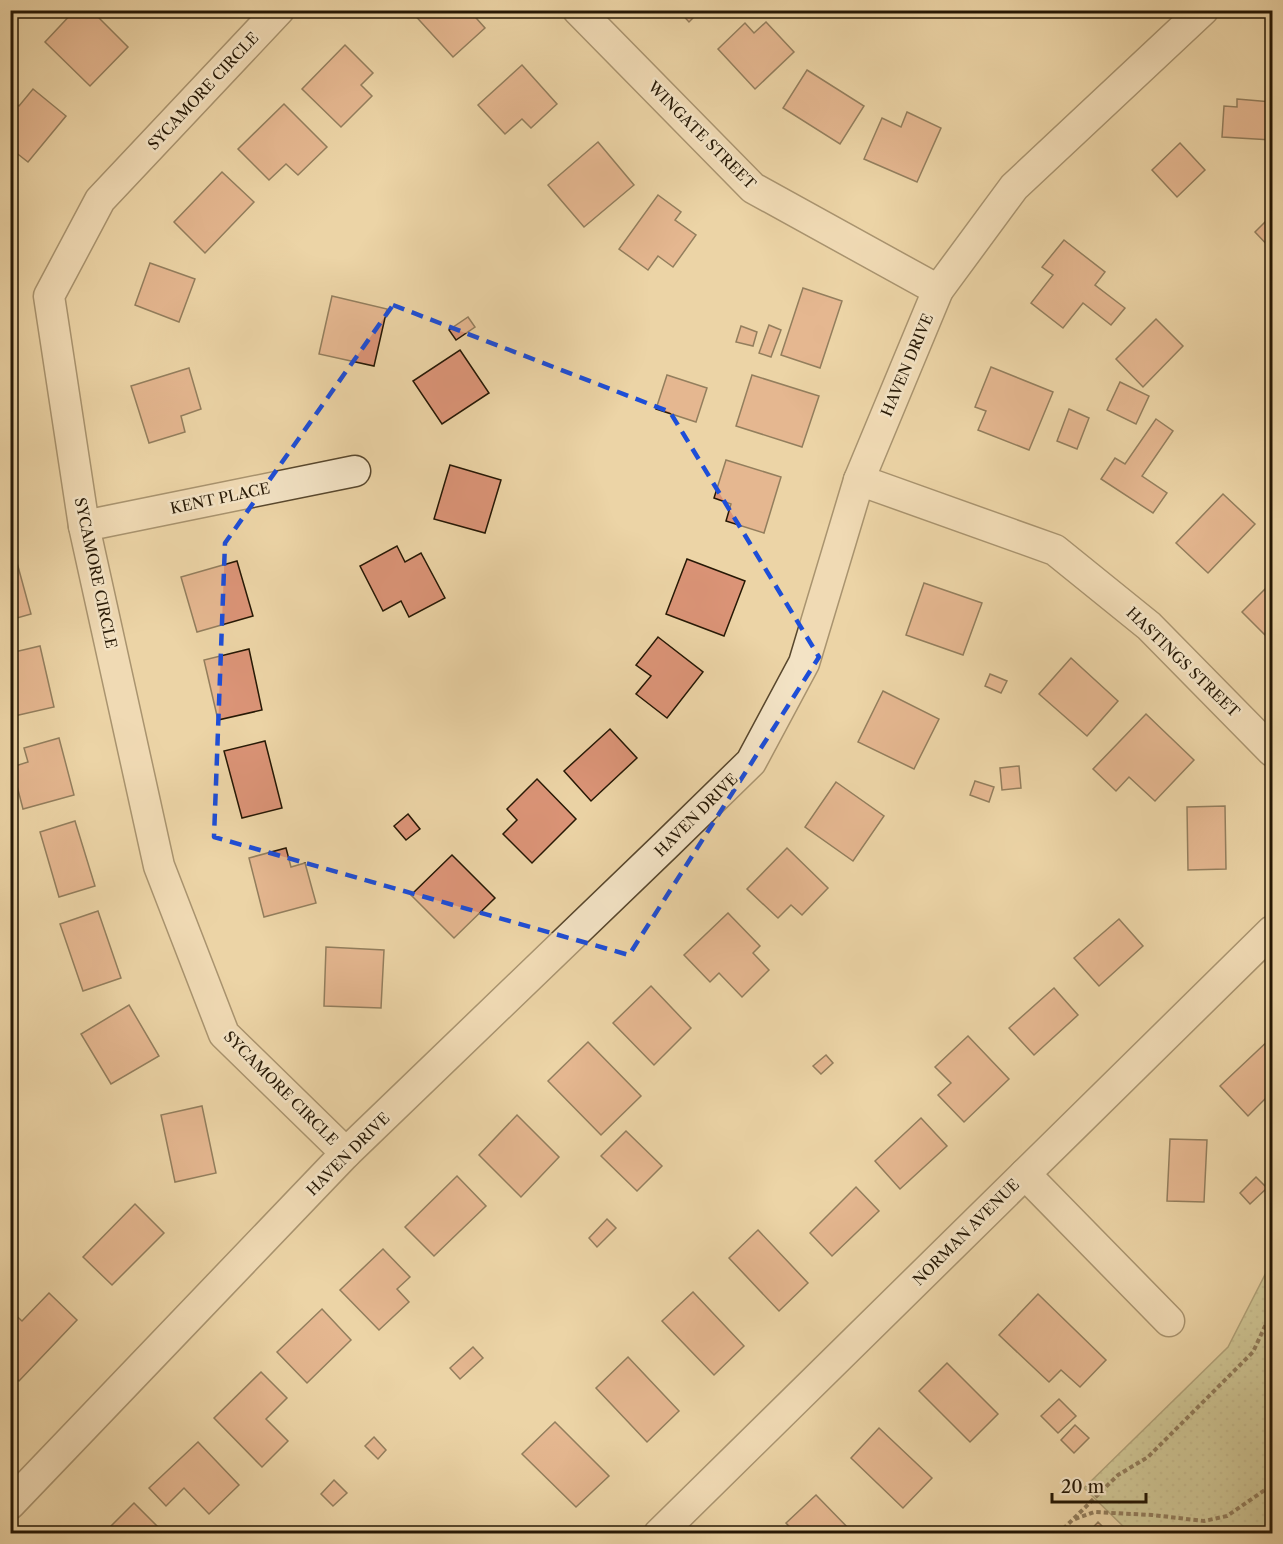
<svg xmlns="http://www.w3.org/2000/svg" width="1283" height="1544" font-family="'Libre Caslon Text',serif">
	<defs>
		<pattern id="park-dots" width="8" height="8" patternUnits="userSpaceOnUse" patternTransform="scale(1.5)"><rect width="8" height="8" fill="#b2be8b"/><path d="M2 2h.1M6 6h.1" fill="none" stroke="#99a376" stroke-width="1.8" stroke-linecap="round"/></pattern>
	</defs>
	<rect width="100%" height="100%" fill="#ecd4a6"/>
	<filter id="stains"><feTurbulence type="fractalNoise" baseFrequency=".00333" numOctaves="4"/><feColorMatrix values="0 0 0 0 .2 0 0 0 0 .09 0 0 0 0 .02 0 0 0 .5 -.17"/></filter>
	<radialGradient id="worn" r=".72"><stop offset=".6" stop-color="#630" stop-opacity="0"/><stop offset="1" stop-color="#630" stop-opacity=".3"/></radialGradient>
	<polygon fill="url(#park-dots)" stroke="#6c6b48" stroke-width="1.5" points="1272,1261 1272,1533 1130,1533 1084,1488 1228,1347"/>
	<g fill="#db9477" stroke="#261805" stroke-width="1.5">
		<polygon points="75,10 91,10 128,47 90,86 45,42"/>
		<polygon points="410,10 469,10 485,28 453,57"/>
		<polygon points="678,10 701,10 689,22"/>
		<polygon points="766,22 794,52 755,89 718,49 745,23 754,33"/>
		<polygon points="345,45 373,73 361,85 372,96 341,127 302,89"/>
		<polygon points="522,65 557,104 531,128 522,119 505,134 478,105"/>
		<polygon points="807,70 864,106 840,144 783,108"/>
		<polygon points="33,89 66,116 28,162 10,148 10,99 19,106"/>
		<polygon points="1237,99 1272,102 1272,140 1222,137 1224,106 1237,107"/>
		<polygon points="284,104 327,147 298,175 286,164 269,180 238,149"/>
		<polygon points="907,112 941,128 917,182 864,159 882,118 901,127"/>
		<polygon points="598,142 634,185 584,227 548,185"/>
		<polygon points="1180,143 1205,170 1177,197 1152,170"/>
		<polygon points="222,172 254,202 205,253 174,222"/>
		<polygon points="658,195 681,212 675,220 696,235 673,267 658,256 648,270 619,249"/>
		<polygon points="1272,215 1272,250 1255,232"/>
		<polygon points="1064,240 1105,272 1095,285 1125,308 1111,325 1083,303 1063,328 1031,303 1053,275 1042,267"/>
		<polygon points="150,263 195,279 179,322 135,305"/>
		<polygon points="803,288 842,301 820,368 781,355"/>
		<polygon points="332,296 387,309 374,366 319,354"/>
		<polygon points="468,317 475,327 456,340 449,330"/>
		<polygon points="1156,319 1183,346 1143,387 1116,359"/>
		<polygon points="769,325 781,330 771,357 759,353"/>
		<polygon points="741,326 757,332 753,346 736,342"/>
		<polygon points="460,350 489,393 442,424 413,381"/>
		<polygon points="991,367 1053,392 1029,450 978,430 986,411 975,407"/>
		<polygon points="189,368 201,409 181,416 185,432 149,443 131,386"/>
		<polygon points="667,375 707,388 696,422 656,409"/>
		<polygon points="752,375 819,396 802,447 736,426"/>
		<polygon points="1120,382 1149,396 1136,424 1107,410"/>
		<polygon points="1069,409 1089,418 1077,449 1057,441"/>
		<polygon points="1156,419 1173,431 1142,476 1167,493 1153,513 1101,479 1115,458 1125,464"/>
		<polygon points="726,460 781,477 764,533 726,521 731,504 714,498"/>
		<polygon points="450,465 501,480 485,533 434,519"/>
		<polygon points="1223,494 1255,524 1208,573 1176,543"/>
		<polygon points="397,546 405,562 421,553 445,598 409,617 401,601 383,611 360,566"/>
		<polygon points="10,548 13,548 31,614 10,620"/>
		<polygon points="687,559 745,581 724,636 666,614"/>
		<polygon points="237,561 253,616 197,632 181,577"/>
		<polygon points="1272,582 1272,639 1271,641 1242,612"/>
		<polygon points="924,583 982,603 963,655 906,635"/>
		<polygon points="658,637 703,672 667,718 636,694 651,676 636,665"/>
		<polygon points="40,646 54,707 10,717 10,653"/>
		<polygon points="249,649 262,710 218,720 204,660"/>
		<polygon points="1071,658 1118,701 1087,736 1039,694"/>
		<polygon points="990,674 1007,681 1001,693 985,686"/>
		<polygon points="883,691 939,719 914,769 858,742"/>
		<polygon points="1146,714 1194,760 1155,801 1129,777 1116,791 1093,769"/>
		<polygon points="610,729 637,758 591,801 564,771"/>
		<polygon points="59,738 74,795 23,809 12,767 28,762 24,748"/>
		<polygon points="265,741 282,808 242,818 224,751"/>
		<polygon points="1019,766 1021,788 1002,790 1000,768"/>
		<polygon points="537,779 576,819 532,863 503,834 517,820 507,809"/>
		<polygon points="975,781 994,787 989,802 970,795"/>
		<polygon points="836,782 884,816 853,861 805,827"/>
		<polygon points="1225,806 1226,869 1188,870 1187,807"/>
		<polygon points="408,814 420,829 406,840 394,826"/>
		<polygon points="75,821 95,886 59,897 40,832"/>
		<polygon points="286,848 291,867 305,863 316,903 264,917 249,858"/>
		<polygon points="787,848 828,888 802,915 791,905 778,918 747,889"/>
		<polygon points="452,855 495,898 454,938 411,895"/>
		<polygon points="98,911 121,978 83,991 60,924"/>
		<polygon points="728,913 760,946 753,953 769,970 742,997 719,973 710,982 684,955"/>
		<polygon points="1119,919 1143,946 1099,986 1074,958"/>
		<polygon points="326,947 384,950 381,1008 324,1006"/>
		<polygon points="651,986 691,1028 654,1065 613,1023"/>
		<polygon points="1054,988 1078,1015 1034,1055 1009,1028"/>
		<polygon points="129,1005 159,1056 111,1084 81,1034"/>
		<polygon points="968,1036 1009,1079 964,1122 938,1095 951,1083 935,1067"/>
		<polygon points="1272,1037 1272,1092 1248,1116 1220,1086"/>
		<polygon points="588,1042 641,1096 601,1135 548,1081"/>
		<polygon points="826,1055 833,1063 821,1074 813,1066"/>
		<polygon points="202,1106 216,1173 175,1182 161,1115"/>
		<polygon points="517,1115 559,1157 521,1197 479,1155"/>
		<polygon points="921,1118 947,1146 900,1189 875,1161"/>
		<polygon points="626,1131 662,1166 637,1191 601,1156"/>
		<polygon points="1170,1139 1207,1140 1204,1202 1167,1201"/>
		<polygon points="457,1176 486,1206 434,1256 405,1227"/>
		<polygon points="1256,1177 1267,1188 1250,1204 1240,1193"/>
		<polygon points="856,1187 879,1211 832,1256 810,1233"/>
		<polygon points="135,1204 164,1233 112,1285 83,1257"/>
		<polygon points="607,1219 616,1228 597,1247 589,1238"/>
		<polygon points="758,1230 808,1283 779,1311 729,1258"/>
		<polygon points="383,1249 410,1277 397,1289 409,1302 379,1330 340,1290"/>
		<polygon points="693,1292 744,1346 714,1375 662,1321"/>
		<polygon points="49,1293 77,1320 19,1381 10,1372 10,1310 22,1321"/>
		<polygon points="1038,1294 1106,1360 1080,1387 1061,1370 1049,1382 999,1335"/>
		<polygon points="322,1309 351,1340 307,1383 277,1352"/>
		<polygon points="473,1347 483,1358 460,1379 450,1368"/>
		<polygon points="628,1357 679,1411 647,1442 596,1388"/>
		<polygon points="947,1363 998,1414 970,1442 919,1391"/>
		<polygon points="261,1372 287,1398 266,1419 288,1441 262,1467 214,1418"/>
		<polygon points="1059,1399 1076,1416 1058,1433 1041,1416"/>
		<polygon points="555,1422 609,1476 576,1507 522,1454"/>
		<polygon points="1075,1425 1089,1438 1074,1453 1061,1440"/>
		<polygon points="879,1428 932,1478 903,1508 851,1458"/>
		<polygon points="374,1437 386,1450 378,1459 365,1446"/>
		<polygon points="198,1442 239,1485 209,1514 184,1488 166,1506 149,1488"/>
		<polygon points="334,1480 347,1493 333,1506 321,1494"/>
		<polygon points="816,1495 854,1534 796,1534 786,1523"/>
		<polygon points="134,1503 165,1534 103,1534"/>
		<polygon points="1098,1522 1110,1534 1087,1534"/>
	</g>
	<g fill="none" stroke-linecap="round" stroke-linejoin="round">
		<defs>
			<g id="street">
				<polyline points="279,10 100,200 49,296 84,526 159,866 224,1034 346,1153"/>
				<polyline points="578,10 753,188 938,290"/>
				<polyline points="859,480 1055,550 1149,626 1272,751"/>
				<polyline points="84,526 355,471"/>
				<polyline points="1025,1174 1169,1321"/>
				<polyline points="10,1504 346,1153 666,845 751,762 804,663 859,480 938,290 1014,187 1203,10"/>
				<polyline points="659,1534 1272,931"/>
			</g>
		</defs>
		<use href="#street" stroke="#58472d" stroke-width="33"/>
		<g stroke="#261805" stroke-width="4" stroke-dasharray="4.5 3" stroke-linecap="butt">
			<polyline points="1075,1519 1094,1512 1152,1515 1204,1521 1227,1516 1272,1485"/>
			<polyline points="1058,1534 1118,1475 1148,1457 1253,1352 1272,1311"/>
		</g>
		<use href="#street" stroke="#f3e3c5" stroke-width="30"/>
	</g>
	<path d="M0 0H1283V1544H0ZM393,305L670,412L819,657L629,955L214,837L225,543Z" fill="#ecd4a6" fill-opacity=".55" fill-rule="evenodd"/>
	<path fill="none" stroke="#1d4ed8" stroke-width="4.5" stroke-dasharray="12 8" stroke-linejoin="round" d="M393,305L670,412L819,657L629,955L214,837L225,543Z"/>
	<g text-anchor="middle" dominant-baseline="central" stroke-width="5" stroke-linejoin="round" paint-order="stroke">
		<g font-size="15" fill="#261805" stroke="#f3e3c5">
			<text transform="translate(203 91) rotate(-47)">SYCAMORE CIRCLE</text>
			<text transform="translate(702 135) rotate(45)">WINGATE STREET</text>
			<text transform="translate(907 365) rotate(-67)">HAVEN DRIVE</text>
			<text transform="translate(220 498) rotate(-12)">KENT PLACE</text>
			<text transform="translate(96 573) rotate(78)">SYCAMORE CIRCLE</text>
			<text transform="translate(1183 662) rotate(44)">HASTINGS STREET</text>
			<text transform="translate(696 815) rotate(-45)">HAVEN DRIVE</text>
			<text transform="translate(281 1088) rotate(45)">SYCAMORE CIRCLE</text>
			<text transform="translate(348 1154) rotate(-45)">HAVEN DRIVE</text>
			<text transform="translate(966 1232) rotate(-45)">NORMAN AVENUE</text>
		</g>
	</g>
	<rect width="1283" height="1544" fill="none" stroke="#ecd4a6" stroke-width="36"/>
	<rect x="12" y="12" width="1259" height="1520" fill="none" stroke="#261805" stroke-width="3"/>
	<rect x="18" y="18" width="1247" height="1508" fill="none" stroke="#261805" stroke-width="1.5"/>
	<path d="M1052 1493v9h94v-9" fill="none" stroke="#261805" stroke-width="3"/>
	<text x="1061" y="1493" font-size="18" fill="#261805" stroke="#f3e3c5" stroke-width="4.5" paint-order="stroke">20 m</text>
	<rect width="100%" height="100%" filter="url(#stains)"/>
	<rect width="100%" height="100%" fill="url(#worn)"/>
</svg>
